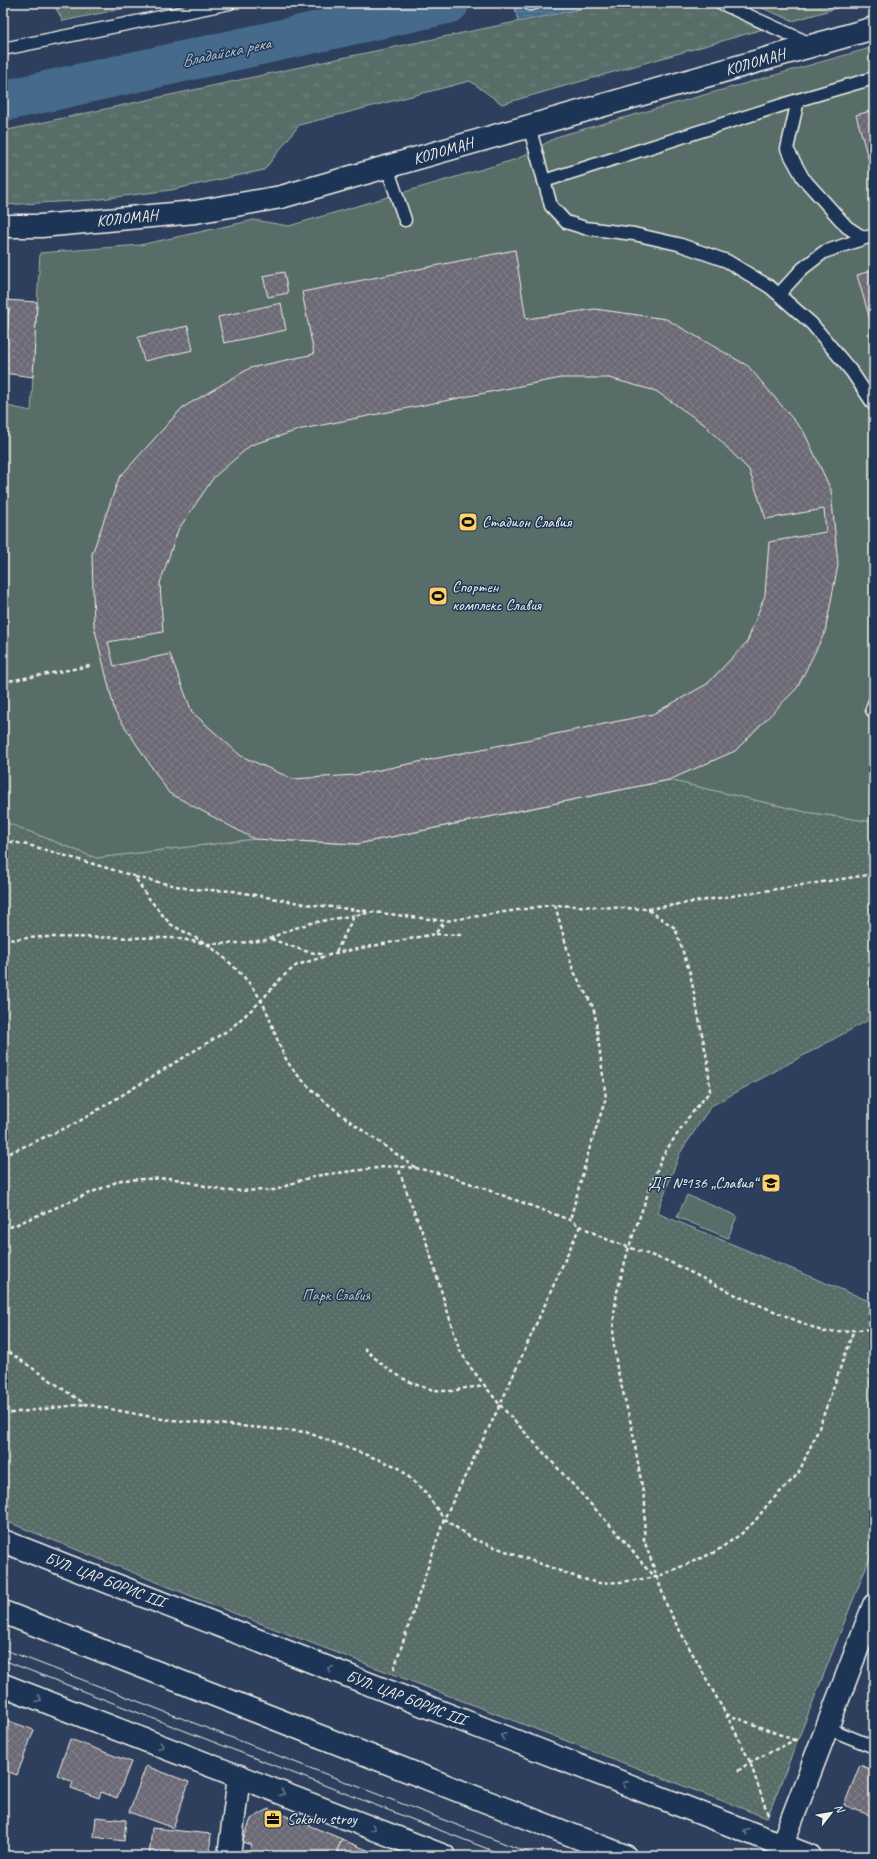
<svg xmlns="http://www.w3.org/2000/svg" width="877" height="1859" font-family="Caveat,sans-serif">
	<defs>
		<pattern id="grass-tufts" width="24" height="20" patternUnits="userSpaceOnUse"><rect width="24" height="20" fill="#586d68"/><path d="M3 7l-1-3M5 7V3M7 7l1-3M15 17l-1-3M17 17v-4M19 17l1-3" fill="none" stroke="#71827e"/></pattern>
		<pattern id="park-dots" width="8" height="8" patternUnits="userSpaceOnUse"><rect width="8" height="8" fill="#586d68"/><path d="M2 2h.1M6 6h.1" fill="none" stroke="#71827e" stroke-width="1.8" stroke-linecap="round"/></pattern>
		<pattern id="water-rules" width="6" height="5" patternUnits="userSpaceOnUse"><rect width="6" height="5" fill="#456b8c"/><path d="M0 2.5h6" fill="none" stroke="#60819c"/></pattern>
		<pattern id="building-cross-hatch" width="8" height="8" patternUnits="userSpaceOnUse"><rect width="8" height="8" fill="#6b6975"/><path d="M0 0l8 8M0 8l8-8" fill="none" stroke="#817f89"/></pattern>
	</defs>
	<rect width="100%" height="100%" fill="#2d3f5d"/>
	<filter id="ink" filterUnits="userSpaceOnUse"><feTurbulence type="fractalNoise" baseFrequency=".025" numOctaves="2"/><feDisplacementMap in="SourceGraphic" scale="8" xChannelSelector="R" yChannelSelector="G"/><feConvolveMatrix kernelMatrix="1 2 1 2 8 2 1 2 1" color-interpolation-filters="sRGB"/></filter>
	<g filter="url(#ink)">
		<g fill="url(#grass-tufts)" stroke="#a6afa8">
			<polygon points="608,3 704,3 767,28 502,104 470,81 299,125 264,170 171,190 93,200 3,205 3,131 351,56"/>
			<polygon points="750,3 854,3 793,21"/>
		</g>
		<g fill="url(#park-dots)" stroke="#a6afa8">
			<polygon points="53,3 150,3 63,21"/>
			<polygon points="669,780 806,812 874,822 874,1017 711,1106 680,1153 657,1213 874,1303 874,1547 767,1818 231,1612 3,1520 3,821 96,858 254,839 357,844"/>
		</g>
		<g fill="#586d68" stroke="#a6afa8">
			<polygon points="874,47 874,822 806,812 669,780 357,844 254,839 96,858 3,821 3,405 31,411 40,253 140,245 254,220 289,226 517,159 559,136"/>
			<polygon points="687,1195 737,1216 728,1238 677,1217"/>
		</g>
		<polygon fill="url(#water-rules)" stroke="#8ba1b1" points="514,3 608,3 518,22"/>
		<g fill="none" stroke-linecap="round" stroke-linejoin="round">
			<polyline stroke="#456b8c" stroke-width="41" points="3,101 449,3"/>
		</g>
		<g fill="url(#building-cross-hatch)" stroke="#f4f1e8" fill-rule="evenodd">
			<polygon points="874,110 874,179 856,115"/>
			<path d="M515,250L526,319L595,309L666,319L748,366L804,432L831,490L838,565L825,632L797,688L735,751L669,780L357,844L254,839L169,793L115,712L94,626L92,554L119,478L182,408L250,368L314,354L302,292ZM561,378H609L656,391L705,425L749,470L766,519L824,509L826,532L769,542L765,595L747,642L707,684L653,714L355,775L293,779L241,756L192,712L170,654L114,666L108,642L163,632L160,583L178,530L214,477L251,445L302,429Z"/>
			<polygon points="874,270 874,333 857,275"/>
			<polygon points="284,272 288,293 268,297 263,276"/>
			<polygon points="5,300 37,302 33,377 3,373 3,339 7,339 9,308 4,307"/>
			<polygon points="281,303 286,330 224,343 218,317"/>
			<polygon points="3,307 9,308 7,339 3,339"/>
			<polygon points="188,326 193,350 144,361 138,337"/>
			<polygon points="3,1719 34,1730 17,1775 3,1770"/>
			<polygon points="70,1739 131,1762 117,1798 101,1792 99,1798 71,1788 73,1782 57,1775"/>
			<polygon points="860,1765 874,1771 874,1817 844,1805"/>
			<polygon points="146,1766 189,1782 173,1828 129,1812"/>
			<polygon points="269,1809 342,1839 335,1856 248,1856 252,1845 242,1842 251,1819"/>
			<polygon points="96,1817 126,1820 124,1841 94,1837"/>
			<polygon points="152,1828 211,1834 209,1856 149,1856"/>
			<polygon points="342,1839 348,1842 382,1856 335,1856"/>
		</g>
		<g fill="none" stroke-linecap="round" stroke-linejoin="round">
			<defs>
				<g id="service">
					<polyline points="721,3 813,45"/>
					<polyline points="530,4 535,3"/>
					<polyline points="3,49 230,3"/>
					<polyline points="798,100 787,149 803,178 847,227 864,238"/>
					<polyline points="529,126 551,206 566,222 585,228 634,234 678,244 727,261 770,287 812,324 852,372 874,405"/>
					<polyline points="387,167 405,220"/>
					<polyline points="544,181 798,100 874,78"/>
					<polyline points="779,294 802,269 824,252 874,235"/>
					<polyline points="872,710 874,703"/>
					<polyline points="827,1728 874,1747"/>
				</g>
				<g id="minor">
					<polyline points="3,226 41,226 195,212 281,197 874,28"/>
					<polyline points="3,1541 810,1856"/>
					<polyline points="3,1685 444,1856"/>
					<polyline points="782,1845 874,1605"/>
					<polyline points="229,1856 239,1776"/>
				</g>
				<polyline id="primary" points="3,1612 625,1856"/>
			</defs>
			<use href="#service" stroke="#f4f1e8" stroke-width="15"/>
			<use href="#minor" stroke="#f4f1e8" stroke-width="25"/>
			<use href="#primary" stroke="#f4f1e8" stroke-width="25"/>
			<g stroke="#f4f1e8" stroke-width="2.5" stroke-dasharray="4 3" stroke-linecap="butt">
				<polyline points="3,10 7,3"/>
				<polyline points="3,682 90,666"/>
				<polyline points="3,840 32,846 134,876 147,896 170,924 207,944 240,943 267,940 286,931 311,923 373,912 445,921 551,905 647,909 675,928 690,973 708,1064 710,1091 688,1118 663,1155 647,1196 629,1247 617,1292 614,1314 613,1339 617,1368 632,1428 645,1504 644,1540 657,1577 668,1609 735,1731 750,1762 768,1815"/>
				<polyline points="135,877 190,889 233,891 305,904 367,911"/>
				<polyline points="555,905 573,970 593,1007 595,1015 606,1098 589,1150 570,1220"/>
				<polyline points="648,909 874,874"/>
				<polyline points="436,934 461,935"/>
				<polyline points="271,939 305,951 325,955"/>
				<polyline points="3,940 41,937 175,938 202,943"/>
				<path d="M207,944C227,959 248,978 261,1000C274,1023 277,1051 295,1072C328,1110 375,1138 416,1168"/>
				<polyline points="336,952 355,914"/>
				<polyline points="3,1156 78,1122 230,1029 261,1001 281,978 297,965 336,953 435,934 445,921"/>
				<polyline points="580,1226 500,1405 629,1546 645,1567 656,1577"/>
				<polyline points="3,1230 121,1180 171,1178 226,1191 276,1190 298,1181 321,1175 393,1166 416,1168 447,1175 570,1220 580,1226 606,1239 670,1262 740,1297 824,1332 874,1329"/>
				<polyline points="3,1348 85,1404 162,1419 306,1432 398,1467 425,1492 444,1519 473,1539 579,1578 599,1583 621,1582 657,1577 715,1552 741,1534 755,1521 768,1504 798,1474 819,1428 854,1329"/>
				<path d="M364,1348C388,1371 416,1392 451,1391C456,1391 461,1388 466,1388C472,1387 479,1387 485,1386"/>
				<polyline points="3,1414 85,1404"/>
				<polyline points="394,1669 444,1519 500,1405 471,1368 459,1349 426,1241 411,1204 398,1167"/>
				<polyline points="726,1714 794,1740"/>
				<polyline points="738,1771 750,1762 799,1738"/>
			</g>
			<use href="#service" stroke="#1d3557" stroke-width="12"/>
			<use href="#minor" stroke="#1d3557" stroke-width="22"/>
			<use href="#primary" stroke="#1d3557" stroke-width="22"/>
			<g stroke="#f4f1e8" stroke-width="1">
				<polyline points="3,1649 537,1856"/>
				<polyline points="3,1660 506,1856"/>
			</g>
		</g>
		<defs><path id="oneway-chevron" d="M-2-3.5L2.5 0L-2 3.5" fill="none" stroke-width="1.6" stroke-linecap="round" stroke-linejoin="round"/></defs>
		<g stroke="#68778a">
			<use href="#oneway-chevron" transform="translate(330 1669) rotate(-159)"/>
			<use href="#oneway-chevron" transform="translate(39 1699) rotate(21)"/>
			<use href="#oneway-chevron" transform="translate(503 1736) rotate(-159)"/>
			<use href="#oneway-chevron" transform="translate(161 1746) rotate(21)"/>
			<use href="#oneway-chevron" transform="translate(625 1784) rotate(-159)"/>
			<use href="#oneway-chevron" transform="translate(282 1793) rotate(21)"/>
			<use href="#oneway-chevron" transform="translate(373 1828) rotate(21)"/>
			<use href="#oneway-chevron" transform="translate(746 1831) rotate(-159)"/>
		</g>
	</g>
	<defs>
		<symbol id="stadium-square" viewBox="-11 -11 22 22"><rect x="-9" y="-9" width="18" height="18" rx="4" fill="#ffd166" stroke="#1d3557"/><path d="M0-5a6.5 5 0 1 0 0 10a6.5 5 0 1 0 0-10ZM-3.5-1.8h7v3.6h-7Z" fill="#111"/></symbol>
		<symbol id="school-square" viewBox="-11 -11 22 22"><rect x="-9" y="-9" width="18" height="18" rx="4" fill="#ffd166" stroke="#1d3557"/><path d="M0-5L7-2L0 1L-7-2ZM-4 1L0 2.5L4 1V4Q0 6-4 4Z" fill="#111"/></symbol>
		<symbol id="office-square" viewBox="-11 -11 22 22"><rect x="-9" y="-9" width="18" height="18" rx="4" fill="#ffd166" stroke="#1d3557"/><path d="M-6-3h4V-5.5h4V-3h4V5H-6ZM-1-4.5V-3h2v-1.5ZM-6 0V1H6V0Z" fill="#111"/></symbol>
	</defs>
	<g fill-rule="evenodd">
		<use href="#stadium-square" x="457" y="511" width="22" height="22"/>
		<use href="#stadium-square" x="427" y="585" width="22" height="22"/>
		<use href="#school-square" x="760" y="1172" width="22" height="22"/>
		<use href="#office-square" x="262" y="1808" width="22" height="22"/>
	</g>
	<g text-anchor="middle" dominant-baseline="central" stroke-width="3" stroke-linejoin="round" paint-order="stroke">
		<g font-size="16" fill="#f4f1e8" stroke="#1d3557">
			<text transform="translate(755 62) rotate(-16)">КОЛОМАН</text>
			<text transform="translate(443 151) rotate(-16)">КОЛОМАН</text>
			<text transform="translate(127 218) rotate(-6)">КОЛОМАН</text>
			<text transform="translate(105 1580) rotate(21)">БУЛ. ЦАР БОРИС III</text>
			<text transform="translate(406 1698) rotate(21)">БУЛ. ЦАР БОРИС III</text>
		</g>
		<g font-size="16" fill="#f4f1e8" stroke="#1d3557" text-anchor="start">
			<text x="482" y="522">Стадион Славия</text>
			<text x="452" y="587">Спортен<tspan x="452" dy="18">комплекс Славия</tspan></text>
			<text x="757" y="1183" text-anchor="end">ДГ №136 „Славия“</text>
			<text x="287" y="1819">Sokolov stroy</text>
		</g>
		<g font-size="16" fill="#bdc3bb" stroke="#1d3557">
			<text x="336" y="1295">Парк Славия</text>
		</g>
		<g font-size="17" font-style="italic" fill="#b7c2c8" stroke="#1d3557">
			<text transform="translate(226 52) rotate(-12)">Владайска река</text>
		</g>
	</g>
	<rect width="877" height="1859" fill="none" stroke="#1d3557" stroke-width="16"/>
	<rect x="8" y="8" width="861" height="1843" fill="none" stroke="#f4f1e8" stroke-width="1.5" filter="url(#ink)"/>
	<g transform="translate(831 1813) rotate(59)" stroke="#1d3557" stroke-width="3" paint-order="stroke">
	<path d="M0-3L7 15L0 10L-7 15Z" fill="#f4f1e8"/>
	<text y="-6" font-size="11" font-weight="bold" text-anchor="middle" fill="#f4f1e8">N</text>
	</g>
</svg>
